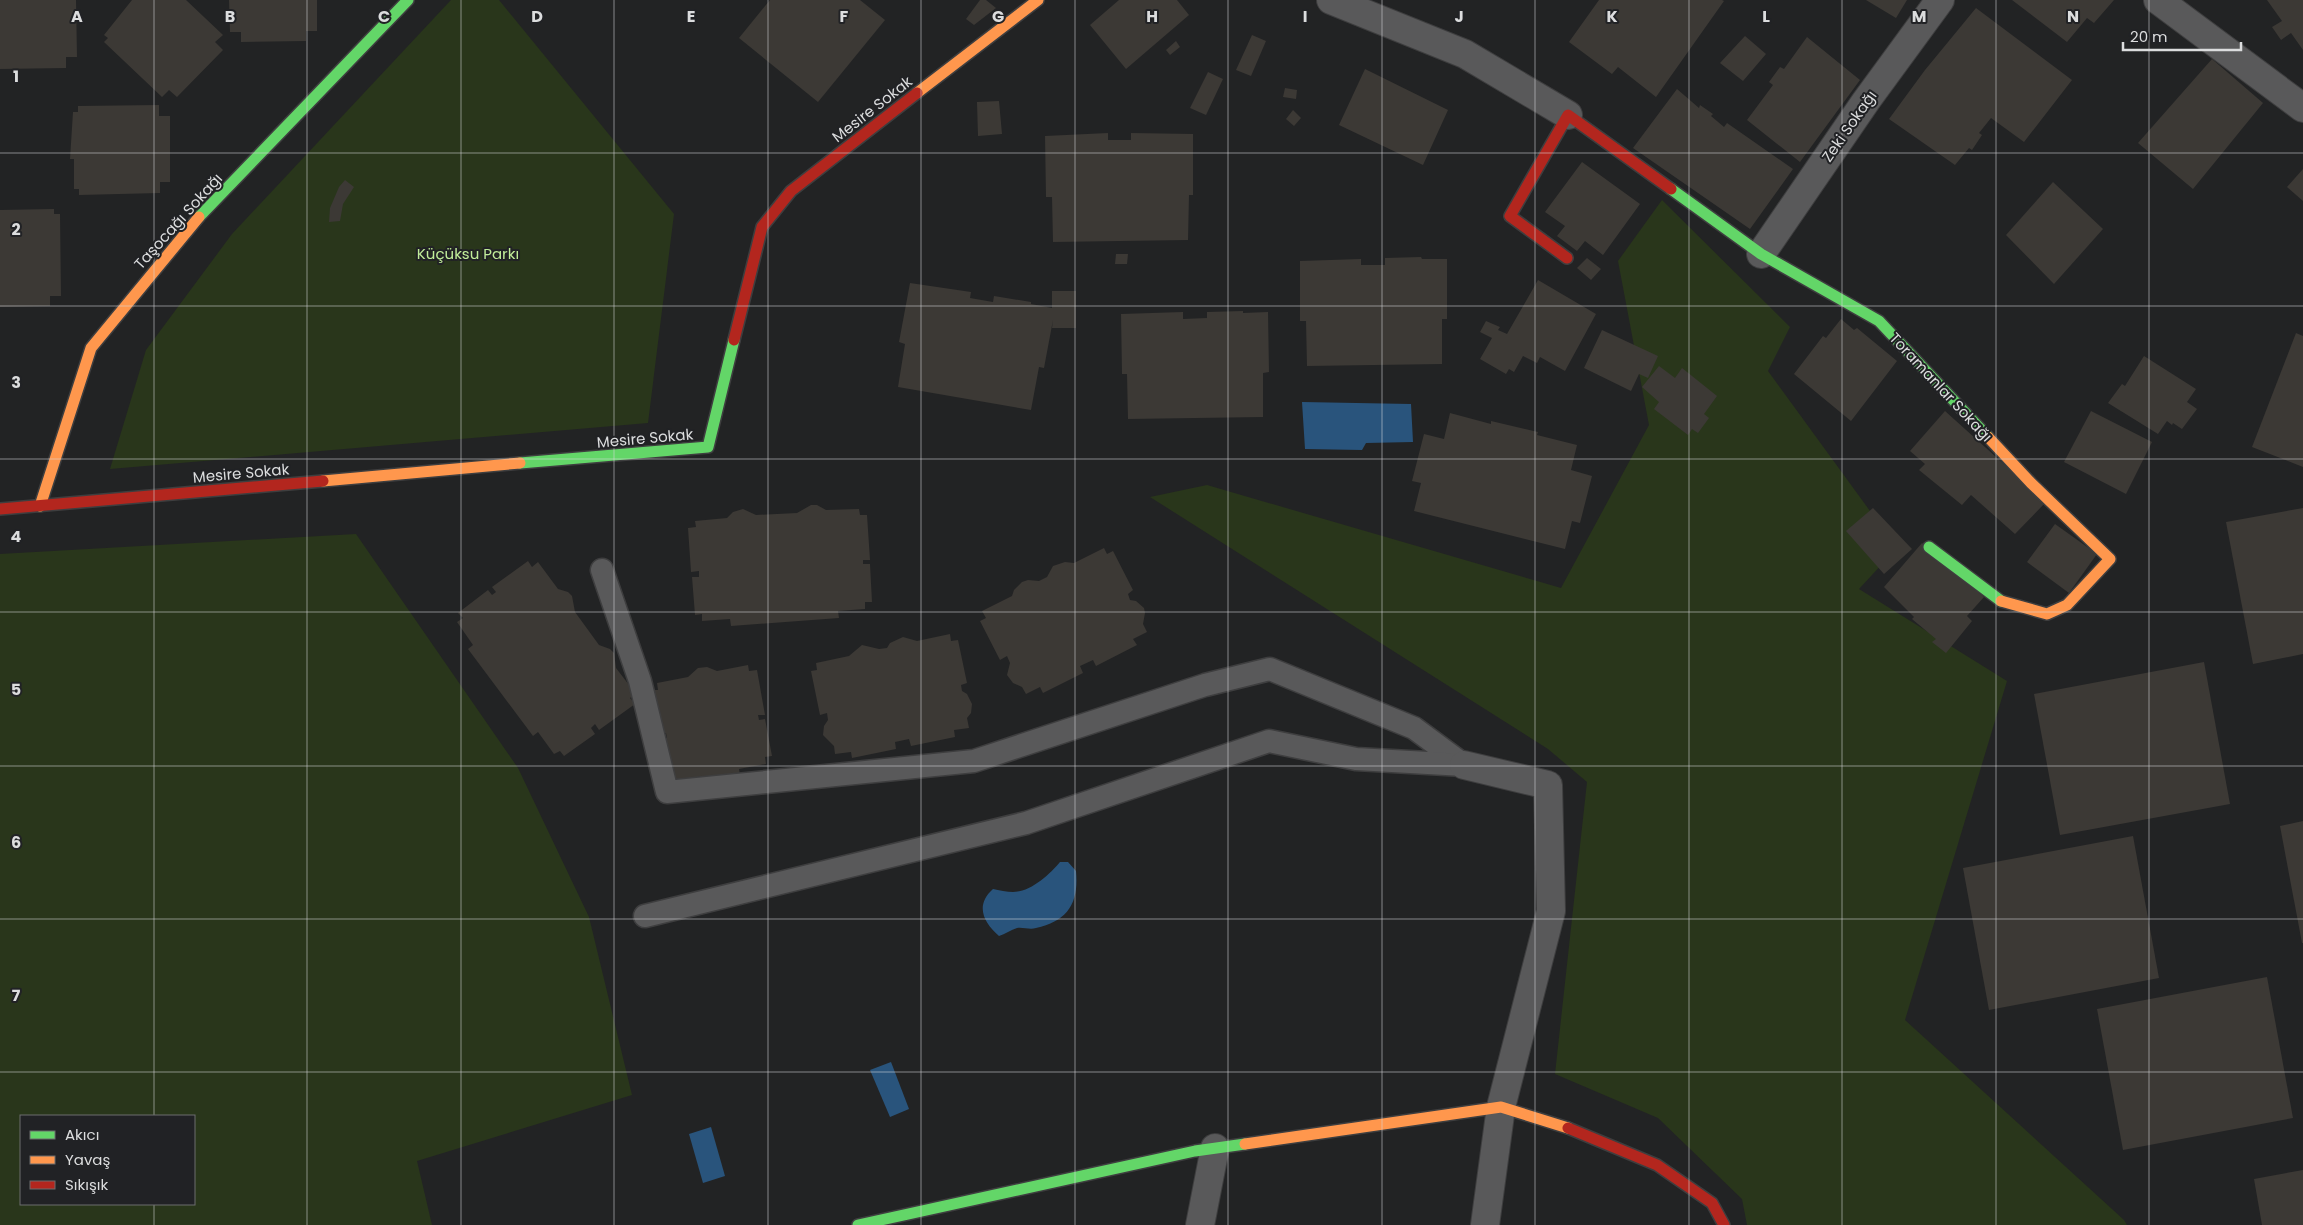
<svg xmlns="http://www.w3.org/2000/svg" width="2303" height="1225" font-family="Poppins,sans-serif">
	<rect width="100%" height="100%" fill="#222324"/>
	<g fill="#29361b" fill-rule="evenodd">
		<polygon points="451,0 499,0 674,214 648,423 110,469 146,350 232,234"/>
		<polygon points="1662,200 1790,327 1768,371 1897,548 1859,589 2007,681 1905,1020 2124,1220 2127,1225 1747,1225 1742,1199 1658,1118 1555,1074 1587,782 1548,749 1150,497 1207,485 1561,588 1649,425 1618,261"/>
		<path d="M356,534L518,768L589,917L632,1095L417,1161L432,1225H0V554ZM21,1116H194V1204H21Z"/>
	</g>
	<g fill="#29547c">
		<polygon points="1302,402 1411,404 1413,442 1366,443 1362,450 1305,449"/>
		<path d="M1060,862H1068L1076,871C1079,903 1068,921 1036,928C1030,930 1023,927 1017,928C1011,930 1005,934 999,936C983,922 975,905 993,889C999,890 1007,892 1013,892C1031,892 1050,874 1060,862Z"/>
		<polygon points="891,1062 909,1109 890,1117 870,1070"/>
		<polygon points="711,1127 725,1176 703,1183 689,1134"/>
	</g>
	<g fill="#3c3935">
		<polygon points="0,0 76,0 77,57 66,57 66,68 0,69"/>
		<polygon points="132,0 186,0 223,35 215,42 223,50 177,97 169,90 162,97 104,42 108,38 104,35"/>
		<polygon points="229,0 317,0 317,31 306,31 306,41 241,42 241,32 230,32"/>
		<polygon points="770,0 860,0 885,20 818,102 739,38"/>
		<polygon points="980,0 986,0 996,8 974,25 966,19"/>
		<polygon points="1119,0 1177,0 1189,15 1126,69 1090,25"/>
		<polygon points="1599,0 1722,0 1724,1 1656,97 1618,67 1612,74 1569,42"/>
		<polygon points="1866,0 1907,0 1896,18"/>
		<polygon points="2012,0 2114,0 2094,23 2087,18 2067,42"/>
		<polygon points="2267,0 2303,0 2303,50 2291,33 2281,40 2272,27 2282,21"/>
		<polygon points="1976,8 2072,80 2024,142 1991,118 1979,133 1982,135 1972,150 1969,148 1955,165 1889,119 1925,70"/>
		<polygon points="1252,35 1266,41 1251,76 1236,70"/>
		<polygon points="1745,36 1766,54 1743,81 1720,63"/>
		<polygon points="1807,37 1860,80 1800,162 1747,120 1773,85 1769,82 1780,67 1784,69"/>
		<polygon points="1176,41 1180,47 1170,55 1166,50"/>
		<polygon points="2212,59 2263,103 2193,189 2138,143"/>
		<polygon points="1365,69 1448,110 1423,165 1339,125"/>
		<polygon points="1208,72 1223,79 1206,115 1190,108"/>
		<polygon points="1285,88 1297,90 1296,99 1283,97"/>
		<polygon points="1677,89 1699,108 1700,105 1713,114 1711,116 1724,127 1727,123 1793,169 1750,229 1633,148"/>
		<polygon points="999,101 1002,134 978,136 977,102"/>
		<polygon points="159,105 159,116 170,116 170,182 160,182 160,193 79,195 79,189 74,189 74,159 70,159 73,112 78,112 78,106"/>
		<polygon points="1293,110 1301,118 1294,126 1286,119"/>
		<polygon points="1108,133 1108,140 1131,140 1131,133 1193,134 1193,195 1189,195 1188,240 1053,242 1052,197 1046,197 1045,136"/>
		<polygon points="1582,162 1640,204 1603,255 1585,241 1577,251 1557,236 1565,226 1545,212"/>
		<polygon points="2303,169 2303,201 2287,187"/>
		<polygon points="345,180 354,187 343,204 340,221 329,222 330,208 339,187"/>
		<polygon points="2053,182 2103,229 2054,284 2006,235"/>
		<polygon points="54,209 54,214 60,214 61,296 50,296 50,306 0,307 0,210"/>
		<polygon points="1116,254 1128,254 1127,264 1115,264"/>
		<polygon points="1421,257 1422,259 1447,259 1447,319 1442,319 1442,364 1307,366 1306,321 1300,321 1300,261 1361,259 1361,265 1385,265 1385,258"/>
		<polygon points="1587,258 1601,269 1591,280 1577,268"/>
		<polygon points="1538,280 1596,314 1565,371 1540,357 1537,363 1523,356 1514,372 1509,369 1506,374 1480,359 1492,338 1480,332 1486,321 1500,327 1498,330 1507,334"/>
		<polygon points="910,283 971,292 970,298 993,302 994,296 1031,302 1031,304 1052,308 1052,291 1076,291 1076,328 1052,328 1053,320 1044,368 1039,367 1031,410 898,387 905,344 899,342"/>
		<polygon points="1243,311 1243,313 1268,312 1269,372 1263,373 1263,417 1128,419 1127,374 1122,374 1121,314 1183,312 1183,319 1207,318 1207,312"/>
		<polygon points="1841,319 1854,330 1857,328 1897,361 1851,421 1794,374 1823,336 1826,338"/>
		<polygon points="1602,330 1658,356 1648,378 1639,374 1631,391 1584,368"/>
		<polygon points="2296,333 2303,336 2303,467 2252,447"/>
		<polygon points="2144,356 2196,389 2187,402 2197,409 2182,429 2173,423 2172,425 2167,421 2158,434 2108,403 2122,384 2125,386"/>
		<polygon points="1659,366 1675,378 1682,368 1717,396 1704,414 1709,418 1698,433 1692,429 1688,435 1654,409 1659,402 1642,387"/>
		<polygon points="1945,411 2046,502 2015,534 1971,495 1962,505 1919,470 1925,464 1910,451"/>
		<polygon points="2091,411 2152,442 2126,494 2064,462"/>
		<polygon points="1450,413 1491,424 1491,421 1538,432 1537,435 1577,445 1571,470 1592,476 1580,523 1572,521 1565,549 1414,511 1421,483 1412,481 1424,434 1444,439"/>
		<polygon points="811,505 817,505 826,510 859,509 860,515 867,515 870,560 863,560 863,564 870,564 872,602 865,602 865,609 838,611 839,618 731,626 730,619 702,621 702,614 695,615 692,577 699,577 699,571 691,572 688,528 696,527 695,521 727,518 733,512 743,509 756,515 797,513"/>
		<polygon points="1873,508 1912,549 1884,574 1846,531"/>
		<polygon points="2303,508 2303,654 2253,664 2226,522"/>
		<polygon points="2055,524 2097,554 2069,593 2027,562"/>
		<polygon points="1922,543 1984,597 1967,616 1972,621 1946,653 1932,642 1936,639 1912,619 1914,617 1884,587"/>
		<polygon points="1104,548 1107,554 1113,551 1133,590 1128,594 1130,600 1136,601 1144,608 1145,613 1143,624 1147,632 1133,639 1137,645 1096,666 1093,660 1080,666 1083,673 1043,693 1040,687 1026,694 1022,687 1013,683 1007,675 1010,663 1007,656 1000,660 980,621 986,618 982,611 1012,596 1014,590 1022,582 1028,580 1039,581 1047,577 1053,566 1065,562 1074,563"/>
		<polygon points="528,561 532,567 538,562 558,589 568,592 572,596 575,612 599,645 610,649 614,653 616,668 636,694 630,698 635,704 599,730 595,724 591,728 595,734 564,756 560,751 554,754 538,732 533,736 468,649 473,645 457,622 463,618 458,613 488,590 492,595 496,592 492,587"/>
		<polygon points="950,634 951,641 958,640 967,683 961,685 962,691 967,694 972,704 971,713 967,718 969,728 954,730 955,737 911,746 909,739 895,742 896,749 852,758 851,752 835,754 834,746 823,735 824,726 828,720 827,713 820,715 811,671 817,670 816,663 849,656 862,645 879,649 887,648 890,643 903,637 917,641"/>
		<polygon points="2204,662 2230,804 2060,835 2034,694"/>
		<polygon points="748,665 749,671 757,670 765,715 758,715 759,720 765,719 772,756 765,757 766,764 739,769 740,775 704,783 703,776 675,781 660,739 667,738 666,733 659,734 651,690 658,690 657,683 688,677 698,668 707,667 717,671"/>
		<polygon points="2303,821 2303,943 2302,943 2280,826"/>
		<polygon points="2133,836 2159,978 1989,1010 1963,868"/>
		<polygon points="2267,977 2293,1118 2123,1150 2097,1009"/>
		<polygon points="2303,1170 2303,1225 2262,1225 2254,1179"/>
	</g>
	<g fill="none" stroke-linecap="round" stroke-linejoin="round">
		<defs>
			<g id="lane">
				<polyline points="602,570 640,681 667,792 974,761 1205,685 1270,669 1414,728 1464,765"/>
				<polyline points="645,916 1026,823 1269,741 1356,759 1464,765"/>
			</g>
			<g id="street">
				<polyline points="1331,0 1465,54 1568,115"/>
				<polyline points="2158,0 2303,108"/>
				<polyline points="1761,254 1866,101 1940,0"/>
				<polyline points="1464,765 1548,785 1551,911 1501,1107 1485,1225"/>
				<polyline points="1200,1225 1215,1148"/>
			</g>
			<g id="fast">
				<polyline points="1671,189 1761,254 1879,321 1988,437"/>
				<polyline points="199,217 408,0"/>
				<polyline points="520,463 708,447 734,340"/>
				<polyline points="1929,547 2001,601"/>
				<polyline points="858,1225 1195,1151 1245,1144"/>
			</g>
			<g id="slow">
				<polyline points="917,93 1038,0"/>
				<polyline points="1988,437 2031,483 2110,559 2067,605 2047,614 2001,601"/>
				<polyline points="323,481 520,463"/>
				<polyline points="40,506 91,348 199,217"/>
				<polyline points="1245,1144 1501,1107 1568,1128"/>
			</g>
			<g id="jam">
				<polyline points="1567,258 1510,216 1568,115 1671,189"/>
				<polyline points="734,340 762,227 791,191 917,93"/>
				<polyline points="0,509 323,481"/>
				<polyline points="1568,1128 1657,1165 1712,1203 1724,1225"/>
			</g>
		</defs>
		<use href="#lane" stroke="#3e3e3f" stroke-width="25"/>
		<use href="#street" stroke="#3e3e3f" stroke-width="30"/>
		<use href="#fast" stroke="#3e3e3f" stroke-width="14"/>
		<use href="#slow" stroke="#3e3e3f" stroke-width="14"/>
		<use href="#jam" stroke="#3e3e3f" stroke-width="14"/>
		<use href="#lane" stroke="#59595a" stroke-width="22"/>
		<use href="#street" stroke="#59595a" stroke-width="28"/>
		<use href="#fast" stroke="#63d668" stroke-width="11"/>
		<use href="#slow" stroke="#ff974d" stroke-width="11"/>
		<use href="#jam" stroke="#b3261e" stroke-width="11"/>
	</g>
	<path fill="none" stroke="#dcddde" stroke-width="1" stroke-opacity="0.55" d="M154,0V1116M307,0V1225M461,0V1225M614,0V1225M768,0V1225M921,0V1225M1075,0V1225M1228,0V1225M1382,0V1225M1535,0V1225M1689,0V1225M1842,0V1225M1996,0V1225M2149,0V1225M0,153H2303M0,306H2303M0,459H2303M0,612H2303M0,766H2303M0,919H2303M0,1072H2303M154,1204V1225"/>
	<g text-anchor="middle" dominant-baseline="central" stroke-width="4" stroke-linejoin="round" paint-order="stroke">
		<g font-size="15" fill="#dcddde" stroke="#212225">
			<text transform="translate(872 109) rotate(-38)">Mesire Sokak</text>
			<text transform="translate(1849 126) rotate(-55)">Zeki Sokağı</text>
			<text transform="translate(178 221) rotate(-48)">Taşocağı Sokağı</text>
			<text transform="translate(1941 387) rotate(47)">Toramanlar Sokağı</text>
			<text transform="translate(645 438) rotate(-5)">Mesire Sokak</text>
			<text transform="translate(241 473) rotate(-5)">Mesire Sokak</text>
		</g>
		<g font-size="15" fill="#c1ed99" stroke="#212225">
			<text x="468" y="253">Küçüksu Parkı</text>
		</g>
	</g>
	<g font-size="16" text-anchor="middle" font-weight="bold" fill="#dcddde" stroke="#212225" stroke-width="4" stroke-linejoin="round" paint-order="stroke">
		<text x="77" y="22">A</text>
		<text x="230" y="22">B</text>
		<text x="384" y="22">C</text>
		<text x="537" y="22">D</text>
		<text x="691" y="22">E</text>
		<text x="844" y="22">F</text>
		<text x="998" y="22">G</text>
		<text x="1152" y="22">H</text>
		<text x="1305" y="22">I</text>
		<text x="1459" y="22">J</text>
		<text x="1612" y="22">K</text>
		<text x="1766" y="22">L</text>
		<text x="1919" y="22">M</text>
		<text x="2073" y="22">N</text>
		<text x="16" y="82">1</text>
		<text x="16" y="235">2</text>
		<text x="16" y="388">3</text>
		<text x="16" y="542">4</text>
		<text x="16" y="695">5</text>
		<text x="16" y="848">6</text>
		<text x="16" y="1001">7</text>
	</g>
	<rect x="20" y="1115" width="175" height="90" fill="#212225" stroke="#6c6d6f"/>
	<rect x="30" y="1131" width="25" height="8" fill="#63d668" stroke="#6c6d6f"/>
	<text x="65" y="1140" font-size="15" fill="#dcddde">Akıcı</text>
	<rect x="30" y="1156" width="25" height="8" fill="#ff974d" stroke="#6c6d6f"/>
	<text x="65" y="1165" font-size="15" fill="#dcddde">Yavaş</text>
	<rect x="30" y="1181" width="25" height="8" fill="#b3261e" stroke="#6c6d6f"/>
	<text x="65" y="1190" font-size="15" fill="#dcddde">Sıkışık</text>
	<path d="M2123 42v8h118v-8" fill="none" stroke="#dcddde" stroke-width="2.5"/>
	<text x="2130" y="42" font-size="15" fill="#dcddde" stroke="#212225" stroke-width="4" paint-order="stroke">20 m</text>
</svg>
